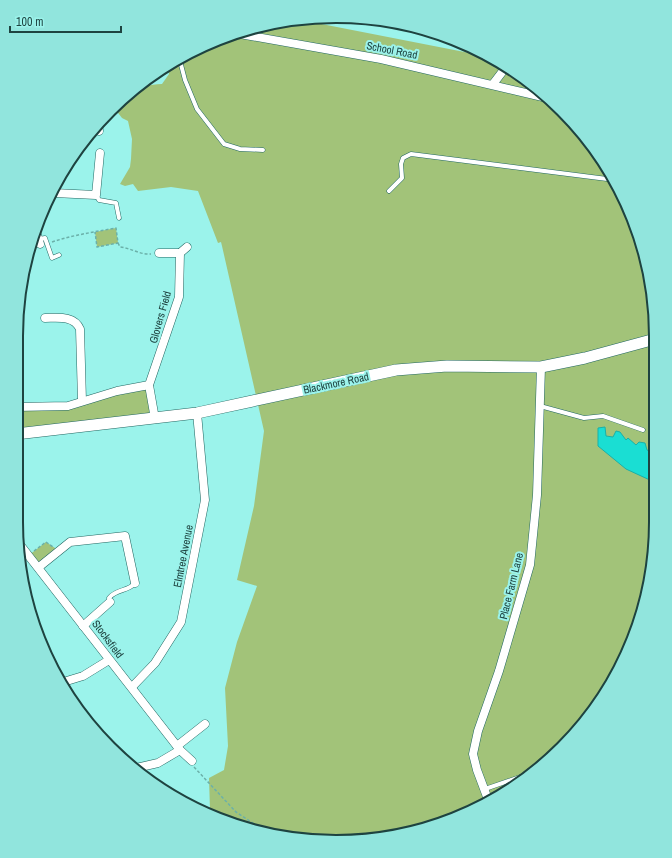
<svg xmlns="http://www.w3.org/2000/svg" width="672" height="858" font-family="'Archivo Narrow',sans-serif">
	<rect width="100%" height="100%" fill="#9bf3eb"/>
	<g fill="#a2c379">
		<path d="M296,19L490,57L531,82L576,125L613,176L639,233L655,315L650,584L632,644L602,700L562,748L496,799L419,831L336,842L253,831L206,811L210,810L209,778L224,770L228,746L225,688L237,642L257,586L237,580L254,506L264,431L222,246L221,242L218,243L198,191L171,187L138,191L133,184L125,186L120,184L130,167L131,159L132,139L128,121L122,118L115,109V106C133,87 136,86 162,84L169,74L168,64L176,59L233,33Z"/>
		<polygon points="116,228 118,243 97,247 95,232"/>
		<polygon points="149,385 155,419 16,434 16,407 68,406"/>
		<polygon points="46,542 58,550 39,567 29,555"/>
	</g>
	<polygon fill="#1aded3" stroke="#1bb0a7" points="605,427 606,436 613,437 616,431 620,432 626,440 628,438 636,445 639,442 645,443 647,450 653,453 652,481 626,469 598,446 598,428"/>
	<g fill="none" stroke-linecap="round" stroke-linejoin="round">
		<defs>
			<g id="lane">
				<polyline points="179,57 185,80 197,109 224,144 240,149 263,150"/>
				<polyline points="389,191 402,178 401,164 403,158 411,154 615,180"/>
				<polyline points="96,195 99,200 116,203 119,218"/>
				<polyline points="39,239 45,238 52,258 59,255"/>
				<polyline points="540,406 584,418 603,416 643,430"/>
				<path d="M110,602L109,598C117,588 128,592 135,583"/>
				<polyline points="485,789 529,774"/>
			</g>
			<g id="street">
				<polyline points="230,34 240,34 381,59 547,98"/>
				<polyline points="493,84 506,67"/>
				<polyline points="98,124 99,131"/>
				<polyline points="54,193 96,195 100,153"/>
				<polyline points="35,229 40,244"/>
				<polyline points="180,253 187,247"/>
				<path d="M45,318C57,318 74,315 80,329L82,401"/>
				<polyline points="149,385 179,297 180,253 159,253"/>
				<polyline points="16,407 68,406 117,391 149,385 155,419"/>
				<polyline points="21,546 180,750 192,761"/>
				<polyline points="39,567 70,542 125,536 135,583"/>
				<polyline points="83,626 110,602"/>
				<polyline points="60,683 83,676 109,660"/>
				<polyline points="132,687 155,663 181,622 205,500 197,413"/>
				<polyline points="177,746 205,724"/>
				<polyline points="136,768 158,763 180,750"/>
				<polyline points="489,802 477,770 473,754 478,731 499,671 530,565 537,495 541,367"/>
			</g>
			<polyline id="secondary" points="16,434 197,413 396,370 447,366 541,367 585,358 655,339"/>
		</defs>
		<use href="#lane" stroke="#226762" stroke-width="5"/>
		<use href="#street" stroke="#226762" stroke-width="9"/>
		<use href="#secondary" stroke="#226762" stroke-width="12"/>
		<g stroke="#6bb0a9" stroke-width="1.5" stroke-dasharray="3 2" stroke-linecap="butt">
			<path d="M52,242C73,235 94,232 116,228L118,243L97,247L95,232"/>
			<path d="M118,243L120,247C131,248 140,255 151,254"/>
			<polyline points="34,551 46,542 53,547"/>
			<polyline points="194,767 236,812 268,833"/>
		</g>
		<use href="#lane" stroke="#fff" stroke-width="4"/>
		<use href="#street" stroke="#fff" stroke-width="8"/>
		<use href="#secondary" stroke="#fff" stroke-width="11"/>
	</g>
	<g text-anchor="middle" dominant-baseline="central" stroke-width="4" stroke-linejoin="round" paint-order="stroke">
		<g font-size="11" fill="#1e4340" stroke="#9bf3eb">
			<text transform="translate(392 50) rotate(11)">School Road</text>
			<text transform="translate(160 317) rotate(-74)">Glovers Field</text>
			<text transform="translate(336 383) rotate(-12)">Blackmore Road</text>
			<text transform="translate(183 556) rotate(-79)">Elmtree Avenue</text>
			<text transform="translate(511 586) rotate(-76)">Place Farm Lane</text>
			<text transform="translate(108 639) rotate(53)">Stocksfield</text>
		</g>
	</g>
	<path d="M0 0H672V858H0ZM336 23H336A313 313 0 0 1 649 336V522A313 313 0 0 1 336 835H336A313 313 0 0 1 23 522V336A313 313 0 0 1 336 23Z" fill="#91e5dd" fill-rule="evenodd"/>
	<path fill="none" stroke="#1e4340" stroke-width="2" d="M336 23H336A313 313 0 0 1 649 336V522A313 313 0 0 1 336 835H336A313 313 0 0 1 23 522V336A313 313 0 0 1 336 23Z"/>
	<path d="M10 26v6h111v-6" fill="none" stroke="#1e4340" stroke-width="2"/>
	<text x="16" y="26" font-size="12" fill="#1e4340" stroke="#9bf3eb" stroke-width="3" paint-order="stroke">100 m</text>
</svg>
